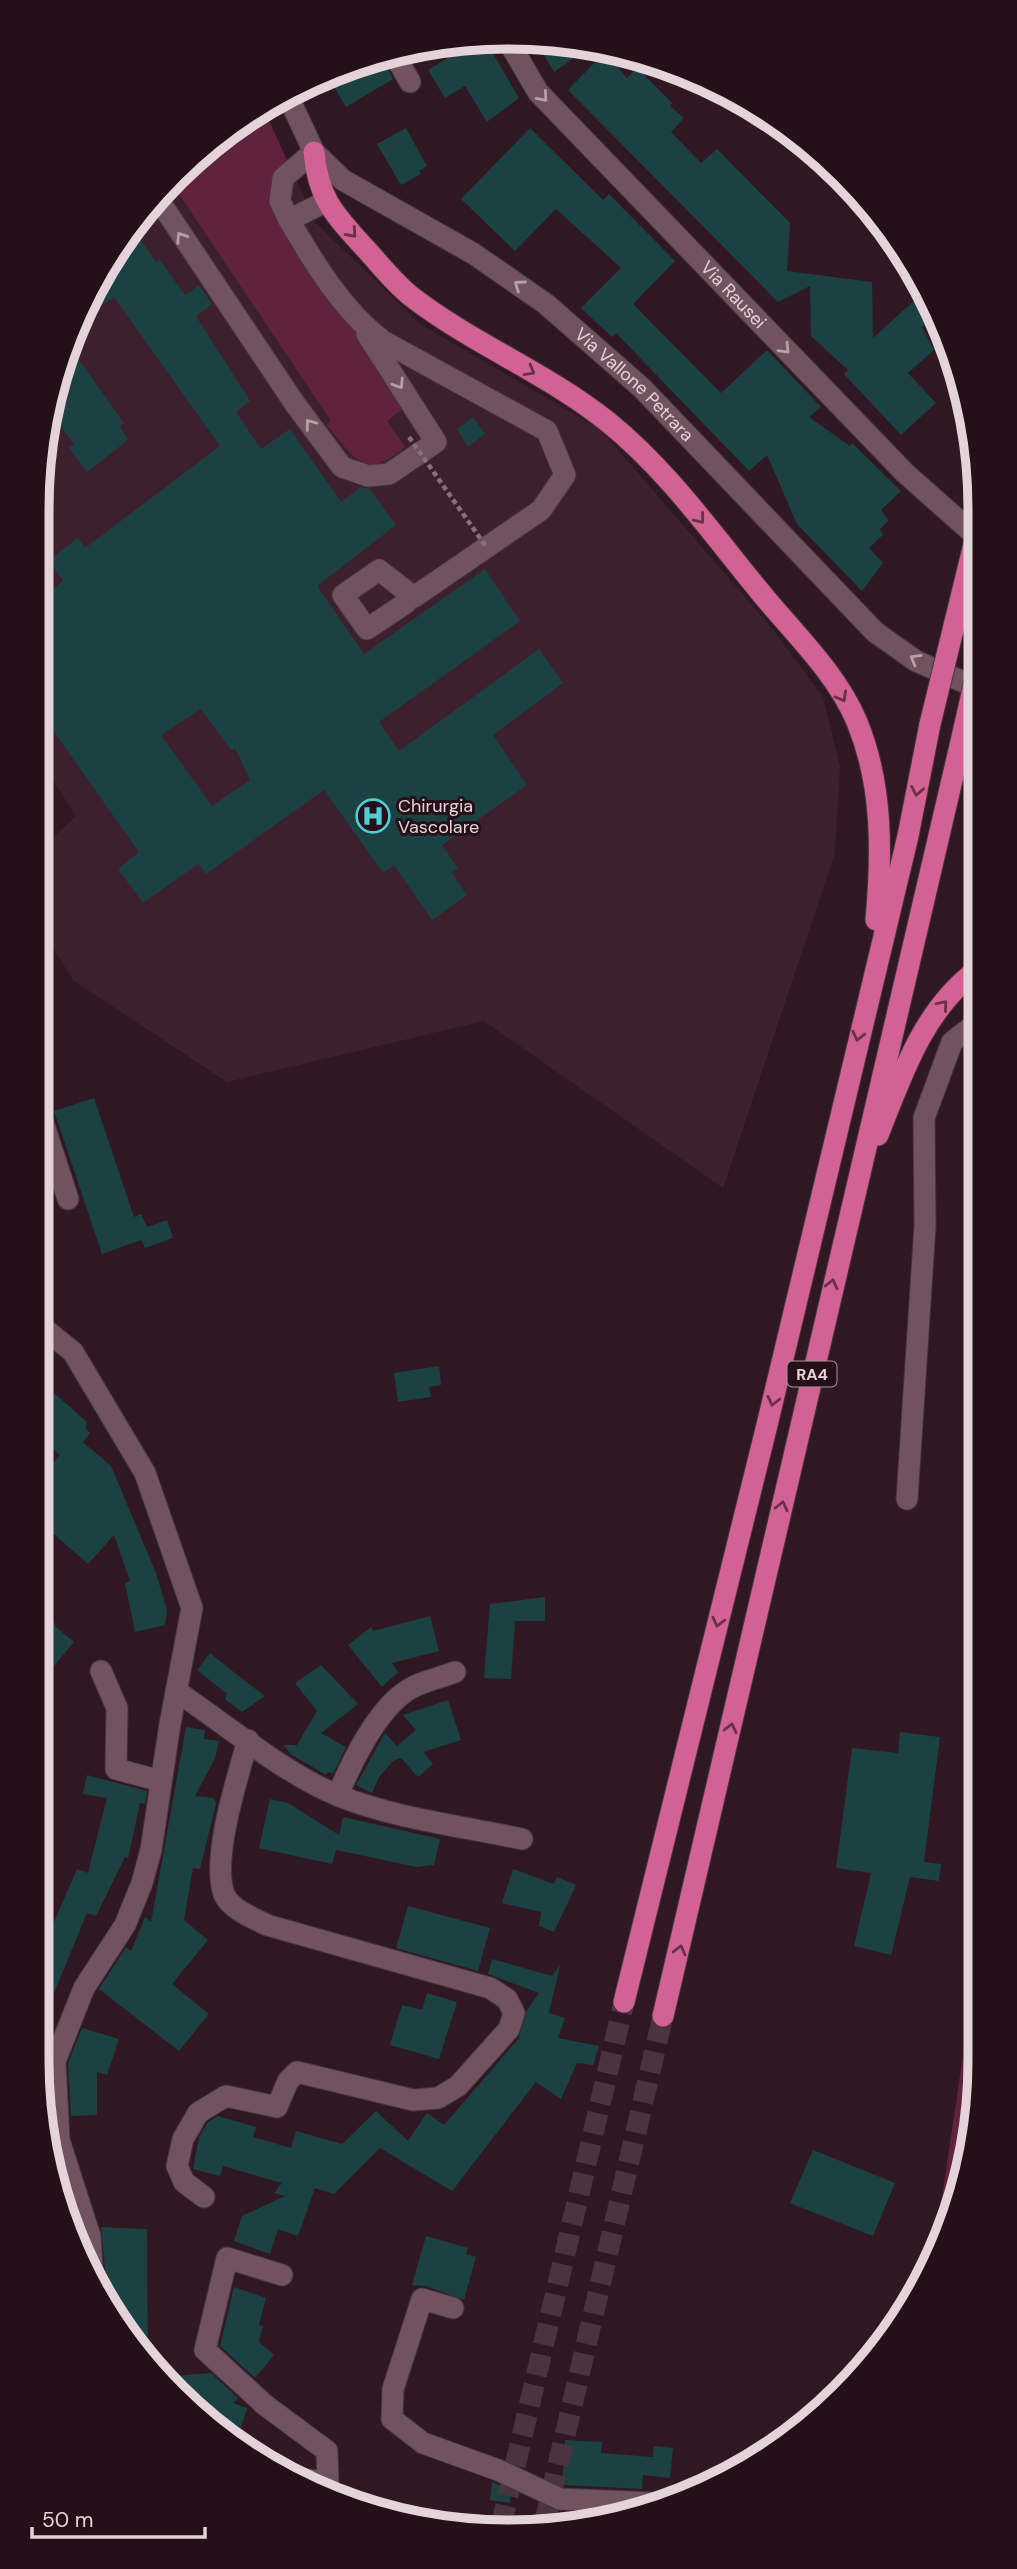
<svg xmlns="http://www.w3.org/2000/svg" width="1017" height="2569" font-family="'DM Sans',sans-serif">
	<rect width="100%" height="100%" fill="#2f1822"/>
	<polygon fill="#3d202d" points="264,108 315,222 420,324 600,429 771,627 823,697 840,766 835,853 723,1188 484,1021 227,1082 74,981 37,923 37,892 45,884 37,871 37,853 76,816 52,779 37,774 37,509 62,357 100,273 154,198 221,134"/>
	<g fill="#61223f">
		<path d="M263,108L288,163L268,198L406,406L387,421L405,447C364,481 356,459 326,425L331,421L171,182L206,149Z"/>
		<polygon points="980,1941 980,2061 955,2212 934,2251"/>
	</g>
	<g fill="#1c4143" fill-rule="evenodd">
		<polygon points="484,38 519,98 487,122 465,86 445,98 428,70 451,56 444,43"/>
		<polygon points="535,40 570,41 591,46 554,72"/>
		<polygon points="605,52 627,78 637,68 672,103 670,106 684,118 671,132 701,163 717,149 790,223 787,271 872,282 873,338 918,297 930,311 926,315 929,321 922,327 934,350 908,373 936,403 901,435 844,374 848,370 811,336 810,286 778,302 568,90"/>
		<polygon points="381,55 393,79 346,107 327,75"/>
		<polygon points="406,128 427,166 419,171 421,174 401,185 377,144"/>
		<polygon points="530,128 603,200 609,194 675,261 633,304 721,393 767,350 821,407 809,417 850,446 852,443 901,491 881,510 889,520 880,529 883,535 869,548 883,563 862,591 797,524 767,455 749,471 616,333 612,337 581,308 621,268 556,209 515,251 461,199"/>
		<path d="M132,228L156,262L160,260L185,295L199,285L212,304L196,316L250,401L236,412L261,449L290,429L341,502L361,487L370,489L396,525L317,586L364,654L485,569L520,621L379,722L399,751L539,649L563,683L493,735L527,785L442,845L458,868L452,873L467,895L432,920L394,865L383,873L324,790L206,874L198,864L143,903L118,869L139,852L37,708V600L63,581L49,560L78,538L85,548L220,446L114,297L98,308L89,296L100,273ZM201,709L231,750L235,748L250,780L212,806L161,735Z"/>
		<polygon points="68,344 124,423 120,426 128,440 87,472 69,448 74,444 52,414 62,357"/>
		<polygon points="473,417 485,434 468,447 457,429"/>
		<polygon points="94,1098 134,1217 141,1214 147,1227 167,1220 173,1238 145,1248 141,1240 102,1254 54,1111"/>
		<polygon points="439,1366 441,1385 429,1387 431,1397 398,1402 394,1373"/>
		<polygon points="37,1378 87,1422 86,1429 90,1433 83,1442 111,1466 156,1573 167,1610 165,1625 135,1632 125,1583 130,1581 114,1535 88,1564 37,1519 37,1481 60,1455 37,1436"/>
		<polygon points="37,1582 56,1627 74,1642 37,1686"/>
		<polygon points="545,1597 545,1621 515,1621 511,1679 484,1678 490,1604"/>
		<polygon points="430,1616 439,1651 392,1663 398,1672 382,1687 348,1645 371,1627 373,1631"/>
		<polygon points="210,1653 245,1681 265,1696 242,1712 225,1699 227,1694 197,1670"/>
		<polygon points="321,1665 358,1704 321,1733 346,1747 333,1774 328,1772 326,1775 292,1755 283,1745 297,1745 317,1711 295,1683"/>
		<polygon points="448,1700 461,1740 423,1752 433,1764 418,1777 401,1758 393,1761 379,1777 372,1793 356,1785 385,1733 397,1746 416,1730 403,1715"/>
		<polygon points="186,1727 205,1730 204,1739 219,1741 215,1758 195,1796 214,1798 216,1804 200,1869 193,1868 184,1920 208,1940 172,1984 209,2014 179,2051 99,1989 126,1947 131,1951 145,1917 151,1922"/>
		<polygon points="900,1732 940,1737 924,1862 941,1864 939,1881 910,1877 891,1955 854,1946 871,1873 836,1868 852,1748 898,1753"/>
		<polygon points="87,1775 147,1791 145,1804 140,1803 128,1858 125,1857 96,1916 87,1913 37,2034 37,1942 44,1945 77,1869 88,1873 107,1798 83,1794"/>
		<polygon points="270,1799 288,1803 339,1835 343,1817 440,1839 434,1865 417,1867 336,1850 332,1864 259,1848"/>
		<polygon points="513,1869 554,1884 557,1877 576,1885 554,1932 539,1926 541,1912 502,1903"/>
		<polygon points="408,1906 490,1928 478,1971 396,1948"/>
		<polygon points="492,1959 552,1976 560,1965 549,2013 565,2018 558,2038 599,2046 593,2065 577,2063 561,2099 536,2082 452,2191 380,2148 334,2194 315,2188 298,2236 278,2229 270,2254 234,2241 242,2216 285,2196 274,2193 282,2183 223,2166 220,2176 193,2169 199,2137 208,2122 218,2116 256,2127 253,2137 291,2148 296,2131 342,2144 376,2111 408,2141 427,2113 444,2125 519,2038 526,2012 539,1993 488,1974"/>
		<polygon points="427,1993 457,2002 439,2059 390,2045 402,2005 422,2010"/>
		<polygon points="82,2028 119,2039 107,2075 97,2072 97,2115 71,2116 68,2063"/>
		<polygon points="813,2150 895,2183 873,2236 790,2203"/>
		<polygon points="101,2227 147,2229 148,2363 103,2301 106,2281"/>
		<polygon points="426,2236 468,2248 466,2254 476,2257 464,2300 426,2286 412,2285"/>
		<polygon points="234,2287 266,2298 259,2325 263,2326 259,2342 274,2355 255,2378 220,2346"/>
		<polygon points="211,2373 238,2398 233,2403 247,2408 237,2440 161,2377"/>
		<polygon points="565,2440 602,2442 601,2453 653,2457 654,2446 673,2448 670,2478 643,2475 642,2489 562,2485"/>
		<polygon points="492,2482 511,2490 510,2503 490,2500"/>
	</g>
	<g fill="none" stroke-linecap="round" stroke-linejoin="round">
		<g stroke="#4a343d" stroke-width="21" stroke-dasharray="21 10" stroke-linecap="butt">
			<polyline points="544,2525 663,2016"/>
			<polyline points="501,2526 624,2002"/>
		</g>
		<defs>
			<g id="minor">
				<path id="s1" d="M507,39L538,92L905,473L976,536"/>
				<polyline points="393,52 410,82"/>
				<path id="s2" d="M287,94L314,152L343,180L474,254L546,304L642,388L875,632L916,661L977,688"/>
				<polyline points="156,196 295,404 342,467 368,476 389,474 436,442 367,334"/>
				<path d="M325,202L289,220C314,263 343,311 383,341L547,431L565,475L541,510L414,597L379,570L343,595L367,629L406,603"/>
				<polyline points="289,220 280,201 283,178 314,152"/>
				<polyline points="37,1104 68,1199"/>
				<polyline points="37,1323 73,1352 145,1473 192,1608 170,1724 151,1850 142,1883 125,1925 84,1988 55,2061 59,2140 90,2236 93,2282"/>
				<polyline points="907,1499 925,1226 924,1118 952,1042 978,1022"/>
				<polyline points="101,1671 117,1708 116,1769 161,1781"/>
				<path d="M176,1691C227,1725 283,1773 339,1796C397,1819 462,1826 522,1839"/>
				<path d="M338,1795C351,1763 376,1712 405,1692C418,1682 440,1678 455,1672"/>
				<path d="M204,2197L184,2182L177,2166L183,2139L198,2113L226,2096L277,2107L288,2081L297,2072L413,2100L438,2098L458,2086L509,2029L514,2013L507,1999L490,1988L267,1925C253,1918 230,1909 224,1894C211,1858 238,1776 248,1740"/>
				<polyline points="282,2275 227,2258 205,2350 265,2405 327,2451 328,2482 292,2478"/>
				<polyline points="453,2308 422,2299 393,2389 392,2419 423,2443 498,2470 560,2499 655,2503"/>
			</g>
			<g id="highway">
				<path d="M314,152C318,198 334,214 364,247C379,263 394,283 412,297C473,344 547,373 608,422C669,471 716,539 766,599C798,637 838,676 857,722C883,785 882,854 876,920"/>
				<path d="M878,1135C902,1075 923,1010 977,970"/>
				<polyline points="624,2002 767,1425 908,836 930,724"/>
				<polyline points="663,2016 963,733"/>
			</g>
		</defs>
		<use href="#minor" stroke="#47353c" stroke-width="23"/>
		<use href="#highway" stroke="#47353c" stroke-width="23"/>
		<use href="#minor" stroke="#70535e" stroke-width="21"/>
		<use href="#highway" stroke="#d26294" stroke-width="21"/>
		<defs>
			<g id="highway-bridge">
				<polyline points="930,724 976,536"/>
				<polyline points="963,733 977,671"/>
			</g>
		</defs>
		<use href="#highway-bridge" stroke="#47353c" stroke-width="23" stroke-linecap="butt"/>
		<polyline stroke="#857179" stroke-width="4.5" stroke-dasharray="5 3.5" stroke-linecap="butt" points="409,437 487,548"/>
		<use href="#highway-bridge" stroke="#d26294" stroke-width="21"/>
	</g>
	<defs><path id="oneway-chevron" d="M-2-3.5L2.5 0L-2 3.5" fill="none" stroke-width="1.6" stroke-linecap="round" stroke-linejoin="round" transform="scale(1.75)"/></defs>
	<g stroke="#b6a0a8">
		<use href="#oneway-chevron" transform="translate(543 97) rotate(49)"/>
		<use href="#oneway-chevron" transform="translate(181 237) rotate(-123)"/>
		<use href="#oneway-chevron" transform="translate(519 285) rotate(-145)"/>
		<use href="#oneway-chevron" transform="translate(785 349) rotate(46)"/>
		<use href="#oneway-chevron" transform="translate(399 384) rotate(58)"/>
		<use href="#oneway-chevron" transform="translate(310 424) rotate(-127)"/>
		<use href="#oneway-chevron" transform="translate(915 659) rotate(-150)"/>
	</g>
	<g stroke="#6a304a">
		<use href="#oneway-chevron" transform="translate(352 233) rotate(48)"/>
		<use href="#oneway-chevron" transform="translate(530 371) rotate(30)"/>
		<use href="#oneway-chevron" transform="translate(700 519) rotate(51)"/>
		<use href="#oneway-chevron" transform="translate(842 697) rotate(60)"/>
		<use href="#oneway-chevron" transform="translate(917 791) rotate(101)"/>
		<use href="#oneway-chevron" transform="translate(943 1005) rotate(-50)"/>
		<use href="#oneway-chevron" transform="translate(858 1036) rotate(104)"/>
		<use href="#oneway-chevron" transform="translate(832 1284) rotate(-77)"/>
		<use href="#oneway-chevron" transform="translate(773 1401) rotate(103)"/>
		<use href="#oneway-chevron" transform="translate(782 1506) rotate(-77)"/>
		<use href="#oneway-chevron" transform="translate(718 1622) rotate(104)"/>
		<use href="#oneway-chevron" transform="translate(731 1728) rotate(-77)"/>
		<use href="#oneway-chevron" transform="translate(680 1950) rotate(-76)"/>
	</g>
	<defs>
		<symbol id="hospital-ring" viewBox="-11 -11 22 22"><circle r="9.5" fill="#250f18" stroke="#51ccd4" stroke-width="1.5"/><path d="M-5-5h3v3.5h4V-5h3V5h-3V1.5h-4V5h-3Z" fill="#51ccd4"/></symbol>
	</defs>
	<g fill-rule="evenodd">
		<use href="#hospital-ring" x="354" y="797" width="38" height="38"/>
	</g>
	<g text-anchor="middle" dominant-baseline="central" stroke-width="6" stroke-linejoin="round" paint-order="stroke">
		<rect fill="#250f18" stroke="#ab989f" stroke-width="2" x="787.5" y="1361.5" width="49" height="25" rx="5"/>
		<g font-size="16" font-weight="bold" fill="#e4d3d9">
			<text x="812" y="1374">RA4</text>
		</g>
		<g font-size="18" fill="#e4d3d9" stroke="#250f18">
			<text stroke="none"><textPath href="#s1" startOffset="343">Via Rausei</textPath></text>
			<text stroke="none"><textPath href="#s2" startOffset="462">Via Vallone Petrara</textPath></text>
		</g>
		<g font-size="18" fill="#e4d3d9" stroke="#250f18" text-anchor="start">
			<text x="398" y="806">Chirurgia<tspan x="398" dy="21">Vascolare</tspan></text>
		</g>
	</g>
	<path d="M0 0H1017V2569H0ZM508 49H509A459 459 0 0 1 968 508V2061A459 459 0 0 1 509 2520H508A459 459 0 0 1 49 2061V508A459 459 0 0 1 508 49Z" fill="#250f18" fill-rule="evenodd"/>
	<path fill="none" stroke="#e4d3d9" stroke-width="9" d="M508 49H509A459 459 0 0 1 968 508V2061A459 459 0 0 1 509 2520H508A459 459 0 0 1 49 2061V508A459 459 0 0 1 508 49Z"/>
	<path d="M32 2527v10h173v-10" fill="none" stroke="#e4d3d9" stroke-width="3.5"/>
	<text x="42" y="2527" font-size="21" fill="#e4d3d9" stroke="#250f18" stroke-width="5" paint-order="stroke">50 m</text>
</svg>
